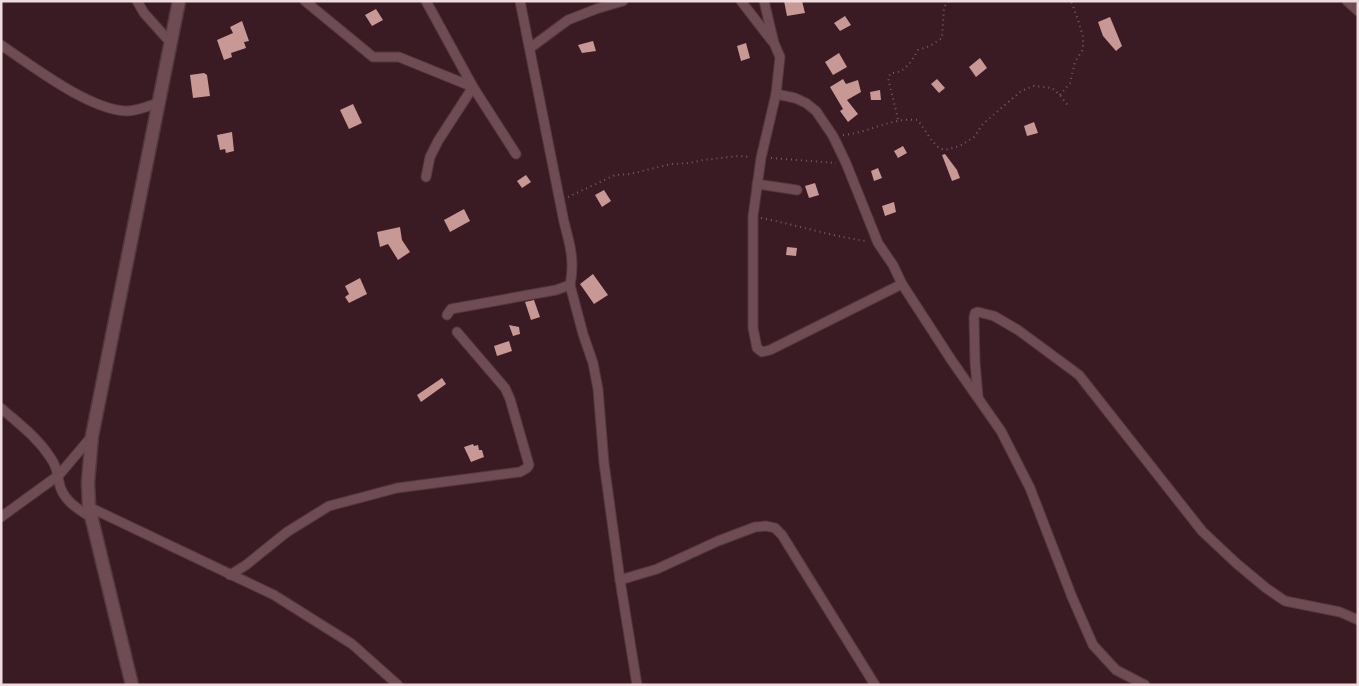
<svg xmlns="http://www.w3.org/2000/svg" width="1359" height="686" font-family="Lato,sans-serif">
	<rect width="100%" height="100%" fill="#3a1b24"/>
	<g fill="#c79894">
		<polygon points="784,1 802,1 805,13 787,16"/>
		<polygon points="376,9 383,20 372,26 365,15"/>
		<polygon points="845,16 851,25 840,31 834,23"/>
		<polygon points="1110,17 1122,46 1116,51 1103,36 1098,22"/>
		<polygon points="242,21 249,41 244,42 246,48 231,53 232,57 224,60 217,40 233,33 230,27"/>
		<polygon points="593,41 596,51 582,53 578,45"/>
		<polygon points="746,43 750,58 741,61 737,46"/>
		<polygon points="839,53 847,67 833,75 825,62"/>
		<polygon points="980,58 987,68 976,77 969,67"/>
		<polygon points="204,73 207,75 210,96 193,98 190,75"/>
		<polygon points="843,79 846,84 858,80 861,92 847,100 858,114 848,122 840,111 843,109 830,87"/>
		<polygon points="937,79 945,88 939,93 931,84"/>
		<polygon points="880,90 881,100 871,100 870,92"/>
		<polygon points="353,104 362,123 349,129 340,110"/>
		<polygon points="1034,122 1038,133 1027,136 1024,126"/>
		<polygon points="232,132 234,151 226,153 225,149 220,150 217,135"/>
		<polygon points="903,146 907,153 898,158 894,151"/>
		<polygon points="945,154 957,170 960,178 952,181 942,155"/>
		<polygon points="878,168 882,178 874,181 871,171"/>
		<polygon points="526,175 531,182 522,188 517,181"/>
		<polygon points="815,183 819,195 809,198 805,186"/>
		<polygon points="604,190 611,201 602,207 595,195"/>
		<polygon points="894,202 896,212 885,216 882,206"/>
		<polygon points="464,209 470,221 450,232 444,220"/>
		<polygon points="400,227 402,240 410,252 398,260 388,244 380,247 377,232"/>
		<polygon points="787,247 797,248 796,256 786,255"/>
		<polygon points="593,274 608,295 594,304 580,284"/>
		<polygon points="360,278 367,294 349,303 345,297 349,294 345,286"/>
		<polygon points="534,300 540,317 531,320 525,302"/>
		<polygon points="509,325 519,327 520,334 513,336"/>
		<polygon points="509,341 512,351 497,356 494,346"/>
		<polygon points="442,378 446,384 421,402 417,395"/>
		<polygon points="473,444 474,446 478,445 479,450 482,450 484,457 471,462 464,447"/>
	</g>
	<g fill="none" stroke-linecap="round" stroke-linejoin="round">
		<defs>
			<g id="street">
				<polyline points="137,1 144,13 170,42"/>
				<polyline points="305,1 373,57 399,57 473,87 438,141 430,157 426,177"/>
				<polyline points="426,1 473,87 516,154"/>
				<polyline points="741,1 772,41"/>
				<polyline points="764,1 774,43 780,57 776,94 761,158 753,216 753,328 757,348 762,352 770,350 902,284"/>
				<polyline points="1347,1 1358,11"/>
				<path d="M1,45C34,67 88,109 126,111C138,111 149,106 160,102"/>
				<polyline points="530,48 568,20 596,9 623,1"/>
				<polyline points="776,94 795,98 806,103 816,111 833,136 846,163 878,243 893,265 902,284 952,361 1001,431 1030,488 1072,597 1093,645 1116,670 1145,685"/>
				<polyline points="757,184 797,190"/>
				<polyline points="570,285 583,334 593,363 598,389 604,463 620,580 637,685"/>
				<path d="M447,315L451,309L556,290L570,285C575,262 570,244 564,222L520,1"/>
				<polyline points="978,396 975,362 974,317 975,313 978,312 994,316 1018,330 1079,375 1202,531 1236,563 1266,588 1285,601 1340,612 1358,620"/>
				<path d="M1,408C19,424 37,437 50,457C56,465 57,472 59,482C62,500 78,509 92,518"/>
				<polyline points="89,507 274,595 352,644 398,685"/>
				<polyline points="1,517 59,475 92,436"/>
				<polyline points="230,575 246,565 287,532 329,506 397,488 520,472 527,468 529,465 510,399 505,388 457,332"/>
				<polyline points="620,580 657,569 718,541 755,527 766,526 775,528 782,535 875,685"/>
			</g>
			<polyline id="secondary" points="132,685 89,507 88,482 92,436 179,1"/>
		</defs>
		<use href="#street" stroke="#52383f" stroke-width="11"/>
		<use href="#secondary" stroke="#52383f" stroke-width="15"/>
		<g stroke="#775c63" stroke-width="2" stroke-dasharray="1 4" stroke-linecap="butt">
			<polyline points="1188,1 1192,3"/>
			<polyline points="1060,95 1070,83 1075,62 1083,49 1083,37 1079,23 1071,1"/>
			<path d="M898,119L888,78L891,73C905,73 911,62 918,50L930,46L942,38L944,7L949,1"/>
			<path d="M843,135C869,133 891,117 918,120L932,141L939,148L945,150L960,146L974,137L983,124L1021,91L1034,86L1052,88L1060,95L1069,107"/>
			<polyline points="771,158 836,163"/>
			<polyline points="568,197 615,175 630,174 671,164 690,163 703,160 739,156 751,157"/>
			<path d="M761,218C797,225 830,236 866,241"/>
		</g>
		<use href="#street" stroke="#6f4b54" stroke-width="9"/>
		<use href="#secondary" stroke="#6f4b54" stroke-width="12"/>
	</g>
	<rect width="1359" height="686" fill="none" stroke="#f0dbdf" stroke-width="5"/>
</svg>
